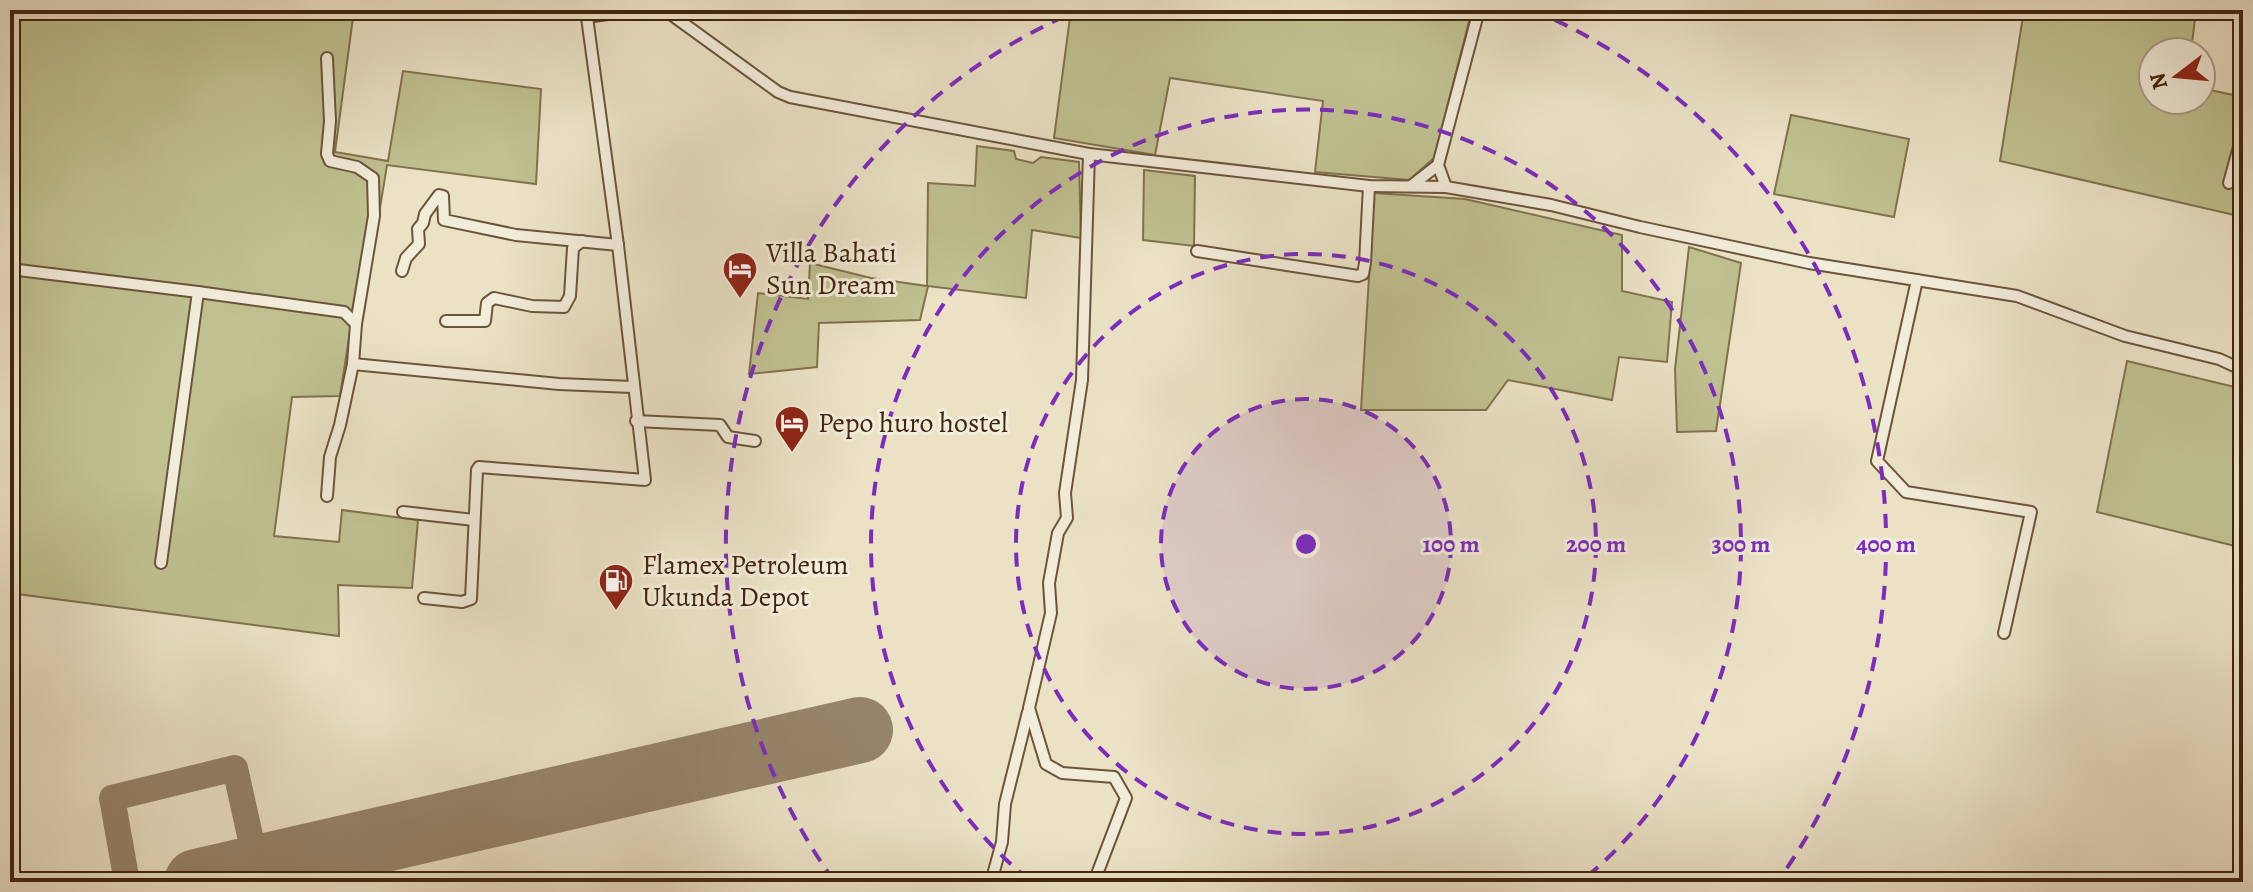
<svg xmlns="http://www.w3.org/2000/svg" width="2253" height="892" font-family="Alegreya,serif">
	<rect width="100%" height="100%" fill="#ebe2c6"/>
	<filter id="stains"><feTurbulence type="fractalNoise" baseFrequency=".0025" numOctaves="4"/><feColorMatrix values="0 0 0 0 .2 0 0 0 0 .09 0 0 0 0 .02 0 0 0 .5 -.17"/></filter>
	<radialGradient id="worn" r=".72"><stop offset=".6" stop-color="#630" stop-opacity="0"/><stop offset="1" stop-color="#630" stop-opacity=".3"/></radialGradient>
	<g fill="#c0c090" stroke="#81724e" stroke-width="2">
		<polygon points="10,10 354,10 335,152 388,161 403,71 541,89 536,184 387,165 364,306 353,312 340,396 292,397 274,536 339,542 342,510 418,520 412,588 338,585 339,636 10,593"/>
		<polygon points="1071,10 1472,10 1434,158 1409,180 1315,172 1323,101 1170,78 1155,155 1054,138"/>
		<polygon points="2024,10 2196,10 2191,52 2153,52 2153,100 2201,100 2201,88 2243,97 2243,217 2000,161"/>
		<polygon points="1791,115 1909,139 1894,217 1774,194"/>
		<polygon points="977,146 1014,151 1016,159 1033,163 1041,157 1079,162 1081,238 1032,230 1026,298 928,286 920,320 819,323 817,367 749,374 758,293 808,299 810,263 871,278 927,286 928,183 975,186"/>
		<polygon points="1144,170 1195,176 1194,246 1143,240"/>
		<polygon points="1374,193 1465,199 1622,235 1622,291 1672,302 1667,362 1619,357 1612,400 1508,380 1486,410 1361,410"/>
		<polygon points="1689,247 1741,263 1716,431 1677,432 1675,369"/>
		<polygon points="2127,361 2243,389 2243,548 2097,512"/>
	</g>
	<g fill="none" stroke-linecap="round" stroke-linejoin="round">
		<polyline stroke="#96846a" stroke-width="26" points="127,882 112,798 235,768 257,867"/>
		<polyline stroke="#96846a" stroke-width="66" points="197,882 860,730"/>
		<defs>
			<g id="street">
				<polyline points="665,10 778,92 790,97 1089,154 1369,186 1446,187"/>
				<polyline points="1479,10 1438,165 1446,187 1551,205 1640,227 1809,263 2017,296 2125,336 2219,359 2243,370"/>
				<polyline points="587,17 636,10"/>
				<polyline points="1089,154 1082,380 1065,493 1067,518 1058,533 1049,583 1051,613 1029,708 1046,764 1062,773 1114,777 1126,798 1094,882"/>
				<polyline points="2229,183 2243,132"/>
				<polyline points="1411,186 1438,165"/>
				<polyline points="1197,251 1358,276 1363,274 1365,263 1369,186"/>
				<polyline points="10,269 198,292 161,563"/>
				<polyline points="402,271 406,258 419,244 418,229 423,223 425,214 439,195 443,196 444,220 516,235 618,245"/>
				<polyline points="1917,280 1877,461 1906,492 2031,512 2004,633"/>
				<polyline points="198,292 344,312 356,324"/>
				<polyline points="446,321 485,321 487,303 494,298 532,306 564,307 570,296 573,248 582,241"/>
				<polyline points="353,364 559,384 632,387"/>
				<polyline points="636,421 720,425 728,437 755,441"/>
				<polyline points="327,496 330,457 340,425 353,364 356,324 374,216 373,178 357,167 330,161 327,154 330,121 327,58"/>
				<polyline points="403,512 474,520"/>
				<polyline points="424,598 462,602 471,599 477,470 479,467 645,480 618,245 586,10"/>
				<polyline points="991,882 1002,842 1005,804 1028,712"/>
			</g>
		</defs>
		<use href="#street" stroke="#6c543b" stroke-width="14"/>
		<use href="#street" stroke="#f2ecda" stroke-width="10"/>
	</g>
	<circle cx="1306" cy="544" r="145" fill="#7b2cbf" fill-opacity=".12"/>
	<g fill="none" stroke="#7b2cbf" stroke-width="4" stroke-dasharray="14 10">
		<circle cx="1306" cy="544" r="145"/>
		<circle cx="1306" cy="544" r="290"/>
		<path d="M1029 880A435 435 0 1 1 1583 880"/>
		<path d="M834 881A580 580 0 0 1 1079 10M1533 10A580 580 0 0 1 1778 881"/>
	</g>
	<defs>
		<symbol id="hotel-pin" viewBox="-11 -11 22 30"><path d="M0 17L-7.5 6A9.5 9.5 0 1 1 7.5 6Z" fill="#8f2418" stroke="#f2ecda"/><path d="M-6-4.5h1.5V1H6V5H4.5V3h-9V5H-6ZM-4 0a1.8 1.8 0 1 1 3.6 0ZM.5 0V-2.5h3Q6-2.5 6 0Z" fill="#fff"/></symbol>
		<symbol id="fuel-pin" viewBox="-11 -11 22 30"><path d="M0 17L-7.5 6A9.5 9.5 0 1 1 7.5 6Z" fill="#8f2418" stroke="#f2ecda"/><path d="M-5.5-6h7V0h2V4h1.3V-2.5L3-4.5l.8-.8L6-3V5H2.5V1h-1V6h-7ZM-4.2-4.7v3.2H.2V-4.7Z" fill="#fff"/></symbol>
	</defs>
	<g fill-rule="evenodd">
		<use href="#hotel-pin" x="720" y="249" width="40" height="54"/>
		<use href="#hotel-pin" x="772" y="403" width="40" height="54"/>
		<use href="#fuel-pin" x="596" y="561" width="40" height="54"/>
	</g>
	<g text-anchor="middle" dominant-baseline="central" stroke-width="6" stroke-linejoin="round" paint-order="stroke">
		<g font-size="28" fill="#42250d" stroke="#f2ecda" text-anchor="start">
			<text x="766" y="253">Villa Bahati<tspan x="766" dy="32">Sun Dream</tspan></text>
			<text x="818" y="423">Pepo huro hostel</text>
			<text x="642" y="565">Flamex Petroleum<tspan x="642" dy="32">Ukunda Depot</tspan></text>
		</g>
	</g>
	<circle cx="1306" cy="544" r="12" fill="#7b2cbf" stroke="#f2ecda" stroke-width="4"/>
	<g font-size="24" text-anchor="middle" font-weight="bold" fill="#7b2cbf" stroke="#f2ecda" stroke-width="6" stroke-linejoin="round" paint-order="stroke">
		<text x="1451" y="552">100 m</text>
		<text x="1596" y="552">200 m</text>
		<text x="1741" y="552">300 m</text>
		<text x="1886" y="552">400 m</text>
	</g>
	<rect width="2253" height="892" fill="none" stroke="#ebe2c6" stroke-width="40"/>
	<rect x="12" y="12" width="2229" height="868" fill="none" stroke="#42250d" stroke-width="4"/>
	<rect x="20" y="20" width="2213" height="852" fill="none" stroke="#42250d" stroke-width="2"/>
	<g transform="translate(2177 76) rotate(254)"><circle r="38" fill="#f2ecda" stroke="#ac9c88" stroke-width="2"/>
	<path d="M0-6L14 30L0 20L-14 30Z" fill="#8f2418"/>
	<text y="-12" font-size="22" font-weight="bold" text-anchor="middle" fill="#42250d">N</text>
	</g>
	<rect width="100%" height="100%" filter="url(#stains)"/>
	<rect width="100%" height="100%" fill="url(#worn)"/>
</svg>
